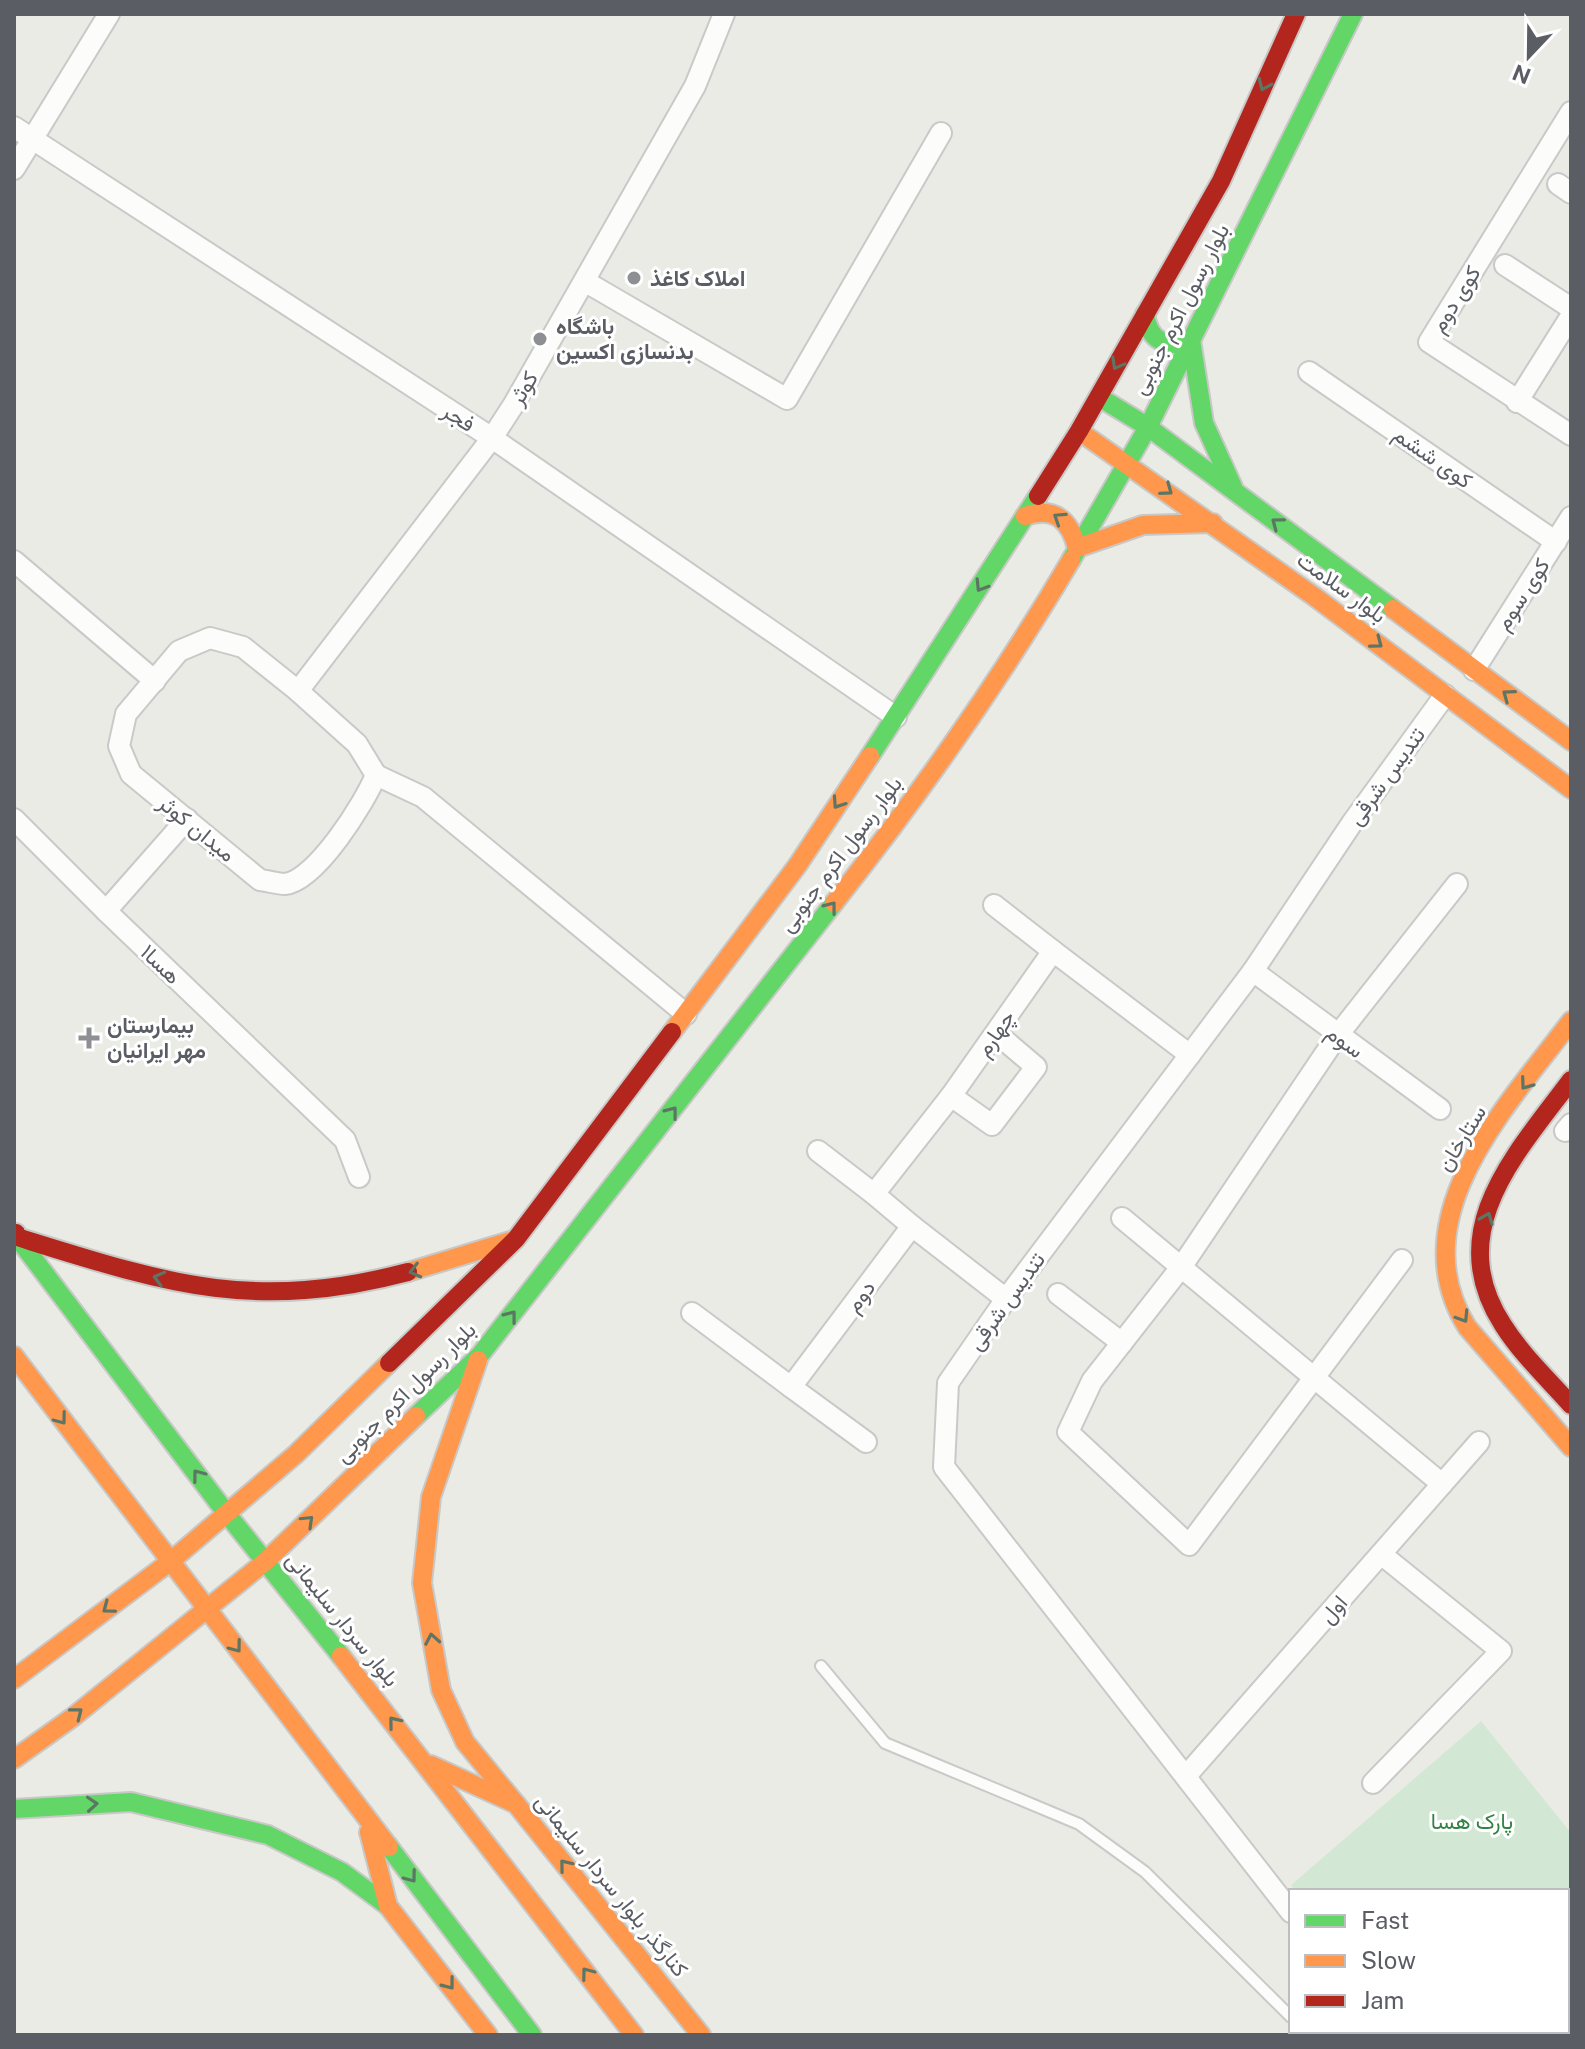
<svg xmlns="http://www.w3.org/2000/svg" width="1585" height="2049" font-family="'Public Sans',Vazirmatn,sans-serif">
	<rect width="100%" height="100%" fill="#ebebe6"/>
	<g fill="#d3e8d4">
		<polygon points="1481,1721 1571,1833 1571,1960 1567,1963 1567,1891 1296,1891 1291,1885"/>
		<polygon points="1416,2031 1482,2031 1477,2035 1419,2035"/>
	</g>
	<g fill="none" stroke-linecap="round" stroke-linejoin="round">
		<defs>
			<g id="lane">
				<polyline points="821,1666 885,1743 1079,1824 1145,1872 1291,2017"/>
				<polyline points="1305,2031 1309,2035"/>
			</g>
			<g id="street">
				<polyline points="1571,112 1429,342 1571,435"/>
				<polyline points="14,127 492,438 896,717"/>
				<polyline points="14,169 109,14"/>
				<polyline points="1558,184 1571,193"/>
				<polyline points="1505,265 1571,308"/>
				<polyline points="586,282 787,399 941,133"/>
				<polyline points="1309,372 1556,542"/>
				<polyline points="1517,402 1571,316"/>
				<polyline points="14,561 155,681"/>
				<path d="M210,638L243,647L298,691L357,744L376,775C365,802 316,881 285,884C278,884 268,881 260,880L131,774L119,746L126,714L179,651Z"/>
				<polyline points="1474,670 1571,517"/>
				<polyline points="298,691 492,438 514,404 695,86 724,14"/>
				<polyline points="376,775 423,797 686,1014"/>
				<polyline points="14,819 106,911"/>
				<polyline points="187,819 106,911 345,1140 359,1177"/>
				<polyline points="994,905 1053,951"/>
				<polyline points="1253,971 1440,1109"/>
				<polyline points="951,1096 992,1125 1036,1067 996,1033"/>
				<polyline points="1565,1131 1571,1124"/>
				<polyline points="818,1151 874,1194 951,1096 1053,951 1190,1055"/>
				<polyline points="874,1194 912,1226"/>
				<polyline points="1122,1218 1442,1484"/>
				<polyline points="1402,1260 1189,1545 1068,1432 1092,1381 1182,1266 1337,1036 1457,884"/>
				<polyline points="1058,1294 1122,1343"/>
				<polyline points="692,1313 791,1387"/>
				<polyline points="866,1442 791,1387 912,1226 1006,1299"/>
				<polyline points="1186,1776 1479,1442"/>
				<polyline points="1373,1783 1501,1651 1381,1554"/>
				<polyline points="1291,1912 944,1467 948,1383 1006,1299 1253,971 1352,823 1445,695"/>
				<polyline points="1382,2031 1385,2035"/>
			</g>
			<g id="fast">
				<path d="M1145,314C1149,341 1167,350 1191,340L1204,423L1233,487"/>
				<polyline points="1099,397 1148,427 1393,609"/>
				<polyline points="1071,560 1148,427 1353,14"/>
				<polyline points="870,756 1038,496"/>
				<polyline points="14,1233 227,1514 341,1656"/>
				<polyline points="416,1416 480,1355 834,903"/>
				<polyline points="14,1809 131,1802 268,1835 342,1872 388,1906"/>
				<polyline points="389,1847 532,2035"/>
			</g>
			<g id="slow">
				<polyline points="1079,431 1315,597 1571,789"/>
				<path d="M1025,516C1054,506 1070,520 1077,548L1143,525L1213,523"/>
				<polyline points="1393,609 1571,741"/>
				<path d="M834,903C920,794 1001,679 1071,560"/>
				<path d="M1571,1021C1508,1105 1399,1217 1467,1327L1571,1447"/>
				<polyline points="672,1032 797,866 870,756"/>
				<polyline points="408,1272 510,1241"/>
				<polyline points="14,1356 389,1847"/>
				<polyline points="478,1360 431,1497 422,1583 441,1690 465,1742 516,1804"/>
				<polyline points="341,1656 634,2035"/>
				<polyline points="14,1679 171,1561 296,1454 389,1363"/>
				<polyline points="14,1759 73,1717 266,1561 416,1416"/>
				<polyline points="431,1765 516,1804 701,2035"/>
				<polyline points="369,1832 388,1906 488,2035"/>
			</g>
			<g id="jam">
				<polyline points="1038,496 1079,431 1221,181 1296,14"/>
				<path d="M1571,1080C1515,1155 1442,1231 1503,1325C1522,1355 1548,1379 1571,1405"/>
				<path d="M16,1233L17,1237C165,1283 252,1313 408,1272"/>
				<polyline points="389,1363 516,1239 672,1032"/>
				<polyline points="1567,1992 1571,1988"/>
				<polyline points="1515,2035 1520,2031"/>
			</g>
		</defs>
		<use href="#lane" stroke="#c8c9c8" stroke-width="14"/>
		<use href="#street" stroke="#c8c9c8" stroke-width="24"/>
		<use href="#fast" stroke="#c8c8c7" stroke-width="22"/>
		<use href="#slow" stroke="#c8c8c7" stroke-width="22"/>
		<use href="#jam" stroke="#c8c8c7" stroke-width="22"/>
		<use href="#lane" stroke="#fcfcfb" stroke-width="10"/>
		<use href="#street" stroke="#fcfcfb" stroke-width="20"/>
		<use href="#fast" stroke="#63d668" stroke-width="18"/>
		<use href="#slow" stroke="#ff974d" stroke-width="18"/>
		<use href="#jam" stroke="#b3261e" stroke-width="18"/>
	</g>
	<defs><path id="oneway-chevron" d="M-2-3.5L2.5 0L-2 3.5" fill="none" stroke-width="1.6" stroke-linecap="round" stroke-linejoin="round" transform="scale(2)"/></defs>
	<g stroke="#5d7565">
		<use href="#oneway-chevron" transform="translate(1264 85) rotate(114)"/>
		<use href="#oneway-chevron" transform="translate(1117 364) rotate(119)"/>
		<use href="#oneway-chevron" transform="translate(1167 490) rotate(36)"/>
		<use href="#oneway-chevron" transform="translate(1059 518) rotate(-147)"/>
		<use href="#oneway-chevron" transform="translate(1277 523) rotate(-143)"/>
		<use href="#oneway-chevron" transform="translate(981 586) rotate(122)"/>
		<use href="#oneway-chevron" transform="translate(1377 643) rotate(37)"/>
		<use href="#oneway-chevron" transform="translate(1508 695) rotate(-144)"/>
		<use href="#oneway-chevron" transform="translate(838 803) rotate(124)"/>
		<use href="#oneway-chevron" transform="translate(831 907) rotate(-52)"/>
		<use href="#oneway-chevron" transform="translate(1526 1084) rotate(126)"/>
		<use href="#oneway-chevron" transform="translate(672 1112) rotate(-52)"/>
		<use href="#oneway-chevron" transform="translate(1487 1218) rotate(-69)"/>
		<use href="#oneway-chevron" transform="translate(415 1271) rotate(166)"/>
		<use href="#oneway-chevron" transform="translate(159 1278) rotate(-165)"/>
		<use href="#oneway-chevron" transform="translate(511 1316) rotate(-52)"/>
		<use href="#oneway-chevron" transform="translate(1463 1317) rotate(58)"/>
		<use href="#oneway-chevron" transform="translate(61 1419) rotate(53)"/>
		<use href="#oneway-chevron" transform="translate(198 1475) rotate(-127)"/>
		<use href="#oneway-chevron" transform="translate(308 1521) rotate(-44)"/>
		<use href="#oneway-chevron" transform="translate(108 1608) rotate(143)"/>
		<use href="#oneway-chevron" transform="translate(432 1639) rotate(-100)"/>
		<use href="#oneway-chevron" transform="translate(236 1647) rotate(53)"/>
		<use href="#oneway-chevron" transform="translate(77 1713) rotate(-38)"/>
		<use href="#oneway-chevron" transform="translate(394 1722) rotate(-129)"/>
		<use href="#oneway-chevron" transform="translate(92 1804) rotate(-4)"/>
		<use href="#oneway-chevron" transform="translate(565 1865) rotate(-129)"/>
		<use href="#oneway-chevron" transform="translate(411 1877) rotate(53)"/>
		<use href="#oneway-chevron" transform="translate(587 1973) rotate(-127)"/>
		<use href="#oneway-chevron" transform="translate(449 1984) rotate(52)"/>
	</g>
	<g fill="#8d8f92" stroke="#fff" stroke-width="3">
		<circle cx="634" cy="278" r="8"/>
		<circle cx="540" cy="339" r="8"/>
		<path d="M85 1026h8v8h8v8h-8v8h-8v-8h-8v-8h8z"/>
	</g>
	<g text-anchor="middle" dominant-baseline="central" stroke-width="6" stroke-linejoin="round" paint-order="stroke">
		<g font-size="22" font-weight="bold" fill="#5b5d64" stroke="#fff" text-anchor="start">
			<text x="650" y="278">املاک کاغذ</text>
			<text x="556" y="326">باشگاه<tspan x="556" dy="25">بدنسازی اکسین</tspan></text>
			<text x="107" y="1025">بیمارستان<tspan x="107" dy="25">مهر ایرانیان</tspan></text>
		</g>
		<g font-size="22" fill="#5b5d64" stroke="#fff">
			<text transform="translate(1455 299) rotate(-58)">کوی دوم</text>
			<text transform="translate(1180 309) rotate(-63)">بلوار رسول اکرم جنوبی</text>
			<text transform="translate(523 388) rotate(-59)">کوثر</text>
			<text transform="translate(459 417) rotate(33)">فجر</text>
			<text transform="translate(1433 457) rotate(35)">کوی ششم</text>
			<text transform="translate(1342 587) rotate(36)">بلوار سلامت</text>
			<text transform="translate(1522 594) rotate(-57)">کوی سوم</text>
			<text transform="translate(1386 776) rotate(-54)">تندیس شرقی</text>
			<text transform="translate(197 828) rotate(39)">میدان کوثر</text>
			<text transform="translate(840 854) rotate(-53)">بلوار رسول اکرم جنوبی</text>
			<text transform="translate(161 964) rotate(44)">هسا۱</text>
			<text transform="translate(995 1033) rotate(-55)">چهارم</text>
			<text transform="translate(1345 1041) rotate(36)">سوم</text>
			<text transform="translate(1461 1138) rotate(-58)">ستارخان</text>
			<text transform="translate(860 1296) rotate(-53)">دوم</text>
			<text transform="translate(1006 1301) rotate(-54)">تندیس شرقی</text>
			<text transform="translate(405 1392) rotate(-45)">بلوار رسول اکرم جنوبی</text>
			<text transform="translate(1333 1609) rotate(-49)">اول</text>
			<text transform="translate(343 1619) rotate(51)">بلوار سردار سلیمانی</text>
			<text transform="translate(612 1885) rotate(51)">کنارگذر بلوار سردار سلیمانی</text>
		</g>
		<g font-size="22" fill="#338245" stroke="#fff">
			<text x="1472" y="1821">پارک هسا</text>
		</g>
	</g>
	<rect width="1585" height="2049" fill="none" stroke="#5b5d64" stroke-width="32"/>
	<rect x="1289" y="1889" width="280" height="144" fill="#ffffff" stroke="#bdbec1" stroke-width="2"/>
	<rect x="1305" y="1915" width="40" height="12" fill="#63d668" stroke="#bdbec1" stroke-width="2"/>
	<text x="1361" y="1929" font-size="24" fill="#5b5d64">Fast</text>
	<rect x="1305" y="1955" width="40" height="12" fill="#ff974d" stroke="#bdbec1" stroke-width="2"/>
	<text x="1361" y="1969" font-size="24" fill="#5b5d64">Slow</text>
	<rect x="1305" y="1995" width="40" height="12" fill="#b3261e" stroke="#bdbec1" stroke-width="2"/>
	<text x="1361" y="2009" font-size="24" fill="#5b5d64">Jam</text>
	<g transform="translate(1529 56) rotate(202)" stroke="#ffffff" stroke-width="6" paint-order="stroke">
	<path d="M0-6L14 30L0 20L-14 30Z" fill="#5b5d64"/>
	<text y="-12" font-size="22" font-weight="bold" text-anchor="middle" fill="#5b5d64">N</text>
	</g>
</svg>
